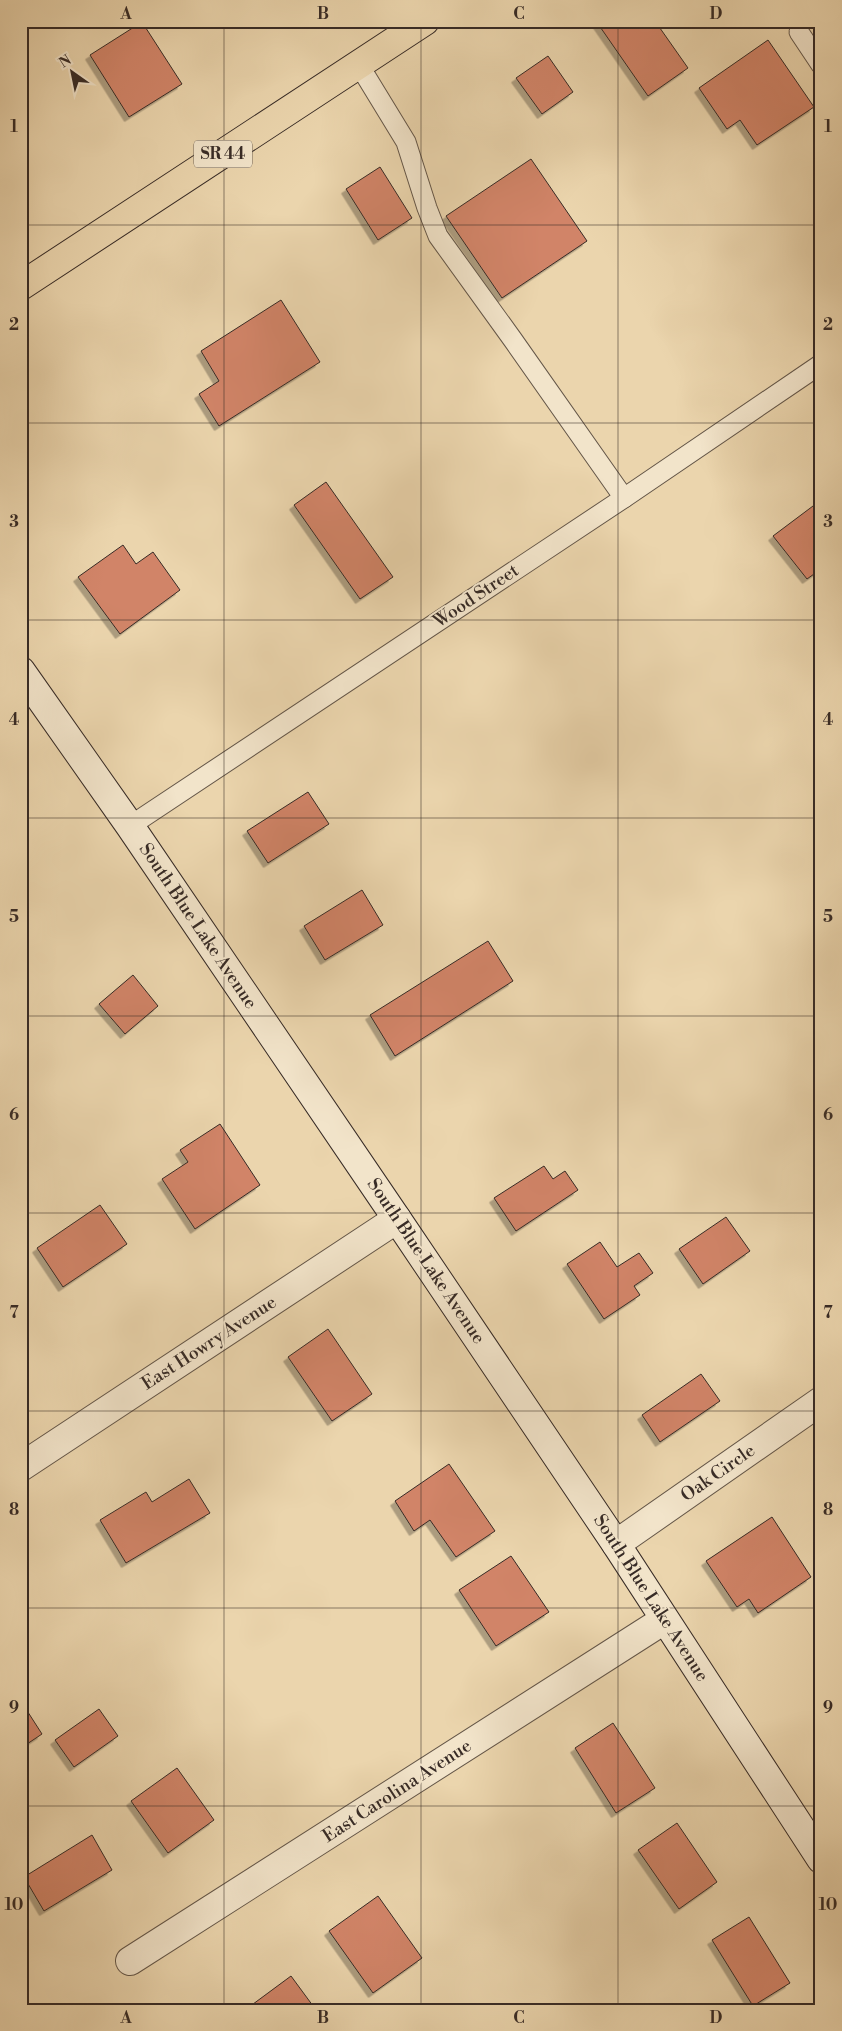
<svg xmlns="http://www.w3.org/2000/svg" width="842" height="2031" font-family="'Libre Bodoni',serif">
	<defs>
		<filter id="shadow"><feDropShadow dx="-4.5" dy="4.5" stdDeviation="0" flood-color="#0004"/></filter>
	</defs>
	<rect width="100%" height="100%" fill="#ebd5ad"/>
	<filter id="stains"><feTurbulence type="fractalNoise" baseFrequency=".004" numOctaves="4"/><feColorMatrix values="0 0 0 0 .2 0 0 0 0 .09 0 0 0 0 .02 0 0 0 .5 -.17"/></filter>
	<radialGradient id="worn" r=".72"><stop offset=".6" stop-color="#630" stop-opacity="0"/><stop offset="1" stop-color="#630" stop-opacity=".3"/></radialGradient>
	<g fill="#d18467" stroke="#372b26" filter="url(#shadow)">
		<polygon points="596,21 655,21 688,68 648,96"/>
		<polygon points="142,22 182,84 129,117 90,55"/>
		<polygon points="768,40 814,107 757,145 740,120 727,129 699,88"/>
		<polygon points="548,56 573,92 542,114 516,78"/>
		<polygon points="531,159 587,241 502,298 446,216"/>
		<polygon points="380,167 412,218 378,240 346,189"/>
		<polygon points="281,300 320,362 219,426 199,394 219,381 201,351"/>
		<polygon points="326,482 393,577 360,599 294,505"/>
		<polygon points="821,500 821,569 807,579 773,536"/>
		<polygon points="123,545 136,564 153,552 180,590 120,634 78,577"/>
		<polygon points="308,792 329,824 268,863 247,831"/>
		<polygon points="362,890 383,925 325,960 304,926"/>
		<polygon points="488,941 513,981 395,1056 370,1015"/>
		<polygon points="133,975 158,1006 125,1034 99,1004"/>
		<polygon points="220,1124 260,1185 195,1229 162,1179 188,1162 180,1150"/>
		<polygon points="544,1166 553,1179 565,1171 578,1190 516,1231 494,1198"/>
		<polygon points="100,1205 127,1244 63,1287 37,1248"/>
		<polygon points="726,1217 750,1251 703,1284 679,1249"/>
		<polygon points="600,1242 617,1267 639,1253 653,1273 634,1286 640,1295 604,1319 567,1264"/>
		<polygon points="328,1329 372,1394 332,1421 288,1357"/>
		<polygon points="701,1374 720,1401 660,1442 642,1415"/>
		<polygon points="449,1464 495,1531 456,1557 430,1520 414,1531 395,1501"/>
		<polygon points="189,1479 210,1513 126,1563 100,1520 146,1492 152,1502"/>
		<polygon points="772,1517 811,1577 758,1613 749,1599 737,1607 706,1561"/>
		<polygon points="511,1556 549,1612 496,1646 459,1590"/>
		<polygon points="24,1706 42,1734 21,1748 21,1708"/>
		<polygon points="99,1709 118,1736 74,1767 55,1740"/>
		<polygon points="613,1723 655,1788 616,1813 575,1748"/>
		<polygon points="177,1768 214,1820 168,1853 131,1801"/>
		<polygon points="677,1823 717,1882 679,1909 638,1850"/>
		<polygon points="92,1835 112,1870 44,1911 24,1877"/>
		<polygon points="378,1896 422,1958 373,1993 329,1931"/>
		<polygon points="749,1917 790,1983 753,2006 712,1940"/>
		<polygon points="291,1976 316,2010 245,2010"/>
	</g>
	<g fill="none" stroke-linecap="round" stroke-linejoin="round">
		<defs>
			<g id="service">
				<polyline points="799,32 821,65"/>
				<polyline points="359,65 406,142 427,208 438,236 513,340 624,498"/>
				<polyline points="130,826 624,498 821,364"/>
			</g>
			<g id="minor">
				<polyline points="21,1467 397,1219"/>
				<polyline points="616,1544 821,1401"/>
				<polyline points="130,1961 664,1620"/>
			</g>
			<polyline id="secondary" points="21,671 130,826 397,1219 616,1544 821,1859"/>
			<polyline id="primary" points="21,286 425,21"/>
		</defs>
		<use href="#service" stroke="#645648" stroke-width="21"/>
		<use href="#minor" stroke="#645648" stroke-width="30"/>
		<use href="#secondary" stroke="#372b26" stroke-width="30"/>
		<use href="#primary" stroke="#372b26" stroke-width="30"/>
		<use href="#service" stroke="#f2e4ca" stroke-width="19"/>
		<use href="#minor" stroke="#f2e4ca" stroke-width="28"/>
		<use href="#secondary" stroke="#f2e4ca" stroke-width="28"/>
		<use href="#primary" stroke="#ebd5ad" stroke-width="28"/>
	</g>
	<path fill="none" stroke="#372b26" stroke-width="1" stroke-opacity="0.55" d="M224,21V2010M421,21V2010M618,21V2010M21,225H821M21,423H821M21,620H821M21,818H821M21,1016H821M21,1213H821M21,1411H821M21,1608H821M21,1806H821"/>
	<g text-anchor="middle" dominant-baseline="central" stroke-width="4" stroke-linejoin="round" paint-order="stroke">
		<rect fill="#f2e4ca" stroke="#6f6257" stroke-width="1" x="194" y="140.5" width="58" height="27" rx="4"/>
		<g font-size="16" font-weight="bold" fill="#372b26">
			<text x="223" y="154">SR 44</text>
		</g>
		<g font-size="18" fill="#372b26" stroke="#f2e4ca">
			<text transform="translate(476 596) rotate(-34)">Wood Street</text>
			<text transform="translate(198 926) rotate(56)">South Blue Lake Avenue</text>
			<text transform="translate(426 1261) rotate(56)">South Blue Lake Avenue</text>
			<text transform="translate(209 1343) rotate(-33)">East Howry Avenue</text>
			<text transform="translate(718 1473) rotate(-35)">Oak Circle</text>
			<text transform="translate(651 1598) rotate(57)">South Blue Lake Avenue</text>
			<text transform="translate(397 1791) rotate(-33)">East Carolina Avenue</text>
		</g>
	</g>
	<rect width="842" height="2031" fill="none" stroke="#ebd5ad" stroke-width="55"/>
	<g transform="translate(72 72) rotate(327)" stroke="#f2e4ca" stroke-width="4" paint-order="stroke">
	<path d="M0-4L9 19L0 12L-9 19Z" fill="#372b26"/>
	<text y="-8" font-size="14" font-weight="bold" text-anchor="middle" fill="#372b26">N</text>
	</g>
	<rect x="28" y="28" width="786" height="1976" fill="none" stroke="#372b26" stroke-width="2"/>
	<g font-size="16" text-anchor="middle" font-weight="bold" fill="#372b26">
		<text x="126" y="19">A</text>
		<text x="323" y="19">B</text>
		<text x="519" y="19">C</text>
		<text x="716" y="19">D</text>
		<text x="14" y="132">1</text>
		<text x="828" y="132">1</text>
		<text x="14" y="330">2</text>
		<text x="828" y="330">2</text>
		<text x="14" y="527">3</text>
		<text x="828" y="527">3</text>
		<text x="14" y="725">4</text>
		<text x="828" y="725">4</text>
		<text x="14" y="922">5</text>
		<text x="828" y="922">5</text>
		<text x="14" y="1120">6</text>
		<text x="828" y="1120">6</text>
		<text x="14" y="1318">7</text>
		<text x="828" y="1318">7</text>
		<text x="14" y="1515">8</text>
		<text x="828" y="1515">8</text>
		<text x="14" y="1713">9</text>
		<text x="828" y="1713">9</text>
		<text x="14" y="1910">10</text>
		<text x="828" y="1910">10</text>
		<text x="126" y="2023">A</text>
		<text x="323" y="2023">B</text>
		<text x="519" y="2023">C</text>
		<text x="716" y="2023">D</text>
	</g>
	<rect width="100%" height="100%" filter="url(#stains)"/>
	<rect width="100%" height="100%" fill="url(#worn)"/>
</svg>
